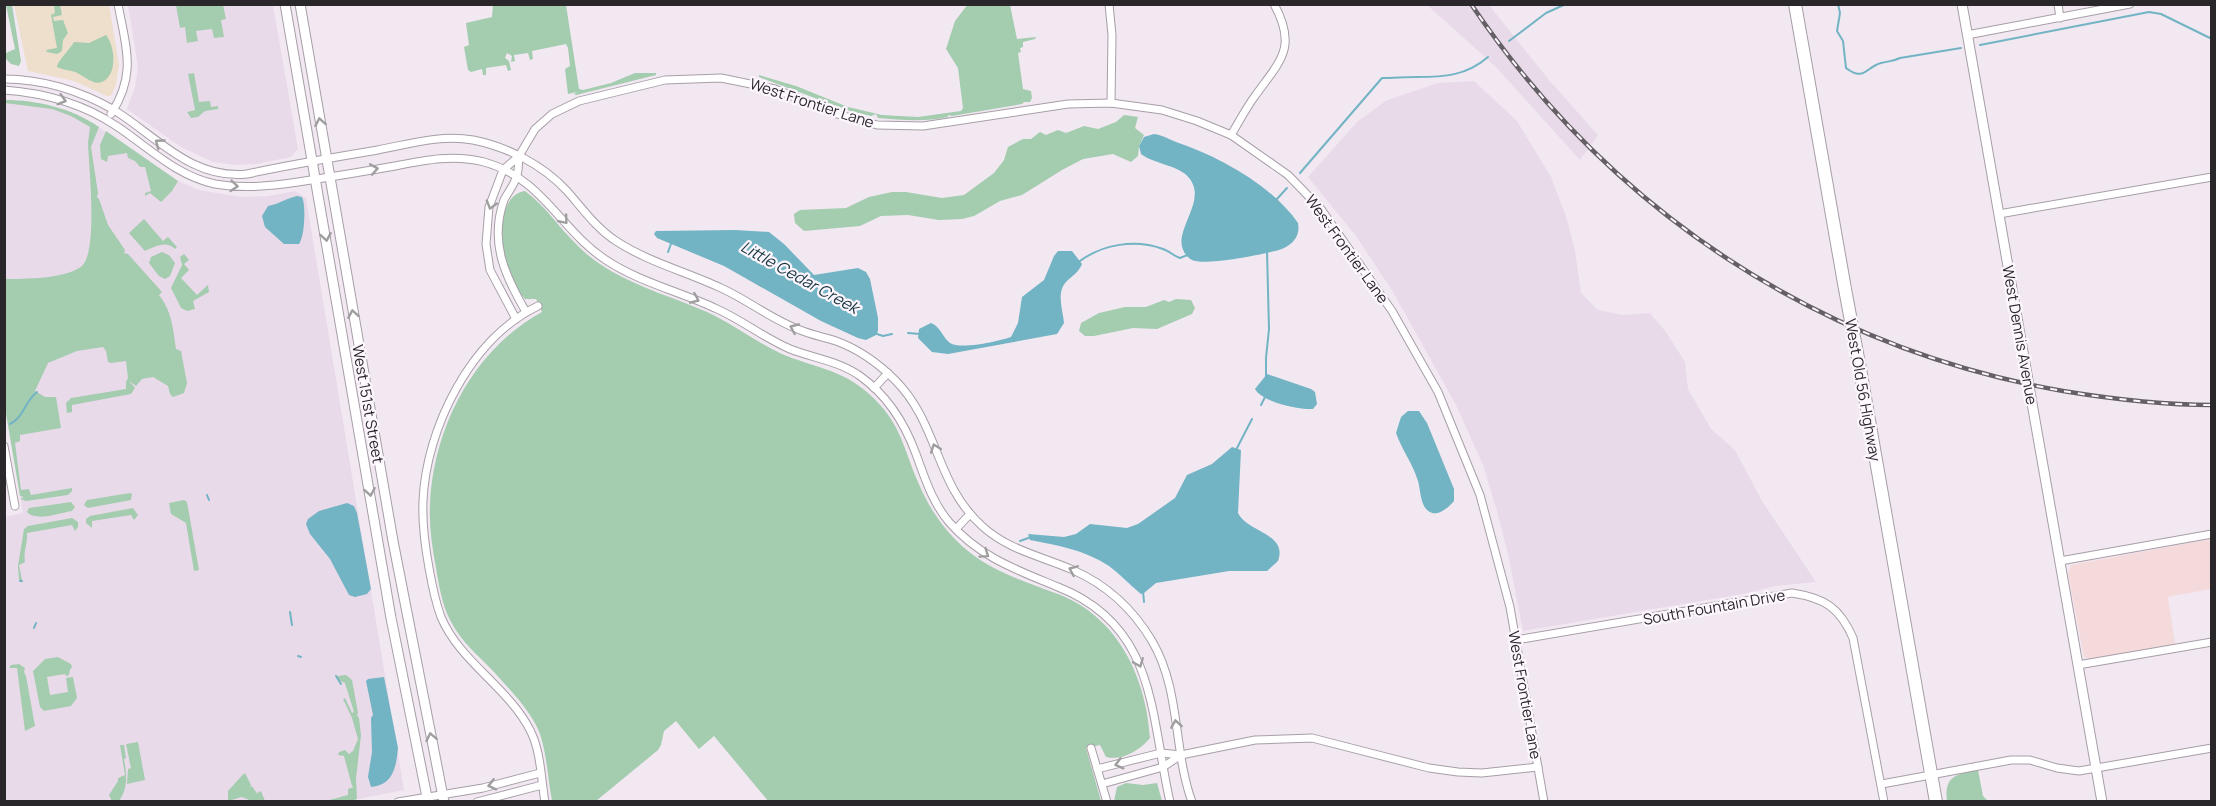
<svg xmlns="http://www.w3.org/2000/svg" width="2216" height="806" font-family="Manrope,sans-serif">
	<rect width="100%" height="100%" fill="#f1e8f2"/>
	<polygon fill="#f5dadb" points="2211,539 2211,589 2168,597 2175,644 2090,659 2084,657 2068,574 2071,565"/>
	<g fill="#e9daea">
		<polygon points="128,5 273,5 298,149 291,157 256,164 234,165 213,162 181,147 127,109 135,87 138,67"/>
		<polygon points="1427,5 1489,5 1549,80 1598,135 1580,160 1495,66"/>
		<polygon points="1474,81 1517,121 1551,177 1566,216 1575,251 1581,293 1598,310 1623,315 1650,313 1666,332 1685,362 1688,389 1711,429 1735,450 1762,501 1816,582 1776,586 1743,594 1523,631 1508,554 1497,511 1483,465 1456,405 1393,292 1356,236 1308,177 1357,122 1387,100 1438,83"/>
		<polygon points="4,100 47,106 94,124 176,180 199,190 241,197 268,196 295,191 306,198 404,790 343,802 5,801 5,517 23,513 5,403"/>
	</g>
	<polygon fill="#eddfcc" points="14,5 109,5 119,65 116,84 111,96 107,96 74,81 28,71"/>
	<g fill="#a4ccaf">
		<path d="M968,4L1010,5L1017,39L1036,37L1035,39L1023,42V47L1020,48L1021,52L1018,53L1023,89L1031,91L1032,98L1030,102H1024L1022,104L952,116L948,115V117C926,122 901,120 878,118L876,114L871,116L847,110L759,77V75L796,86L848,107L882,115L918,117L961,111L963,108L958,68L946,49L955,21Z"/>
		<polygon points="6,5 12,5 21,61 19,66 11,64 6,59 6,53 15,49"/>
		<polygon points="54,5 60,5 62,15 53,17 54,21 63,20 68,33 63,40 62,51 57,54 47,52 46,50 57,48 51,15 55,13"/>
		<polygon points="176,5 223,5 226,19 221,20 224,37 214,38 212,29 196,31 198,41 187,43 185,27 180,28"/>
		<polygon points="493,5 566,5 579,89 583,90 611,83 635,73 656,73 656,75 576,95 574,94 577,92 568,94 565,69 570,66 568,48 566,44 532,51 533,59 530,60 528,53 514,55 515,61 511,62 512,56 507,53 505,58 509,61 511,70 508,71 506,65 486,68 486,75 483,75 482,69 471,72 468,70 464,47 469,45 466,23 492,17"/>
		<path d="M106,35C115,46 118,75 102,82C93,86 82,74 75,72C69,70 63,70 57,67C57,62 70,49 74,42L89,43Z"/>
		<polygon points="194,73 199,102 210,101 211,107 218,106 218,109 205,111 198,117 191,118 187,112 195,110 188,74"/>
		<path d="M5,100C36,100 72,108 99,127L91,147L98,193L97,197L99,199L108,225L125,250L124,253L128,254L162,292L159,295C172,311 173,329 176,349L181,351L187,383L184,393L173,397L170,394L168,386L153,377L142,379L136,386L129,381L135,388L131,394L72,405V412L67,413L66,403L71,398L126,389V382L128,378L126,361L111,363L108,362L106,351L103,347L77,351L48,363L35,391L45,397H56L61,428L20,435V441L15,443L21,490L29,489L31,495L72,488V491L68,495L26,501L20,499L24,497L20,496L5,408V279C24,279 66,279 82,266C98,251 89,167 88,143L90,127L71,116L52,109L5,103Z"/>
		<polygon points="1124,115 1138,117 1135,128 1144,135 1139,146 1138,156 1131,162 1113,154 1083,159 1062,170 1022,195 1000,201 974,216 962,219 939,220 908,215 881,216 860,226 804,231 795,223 794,214 800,210 846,208 869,197 892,192 906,192 942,198 964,195 994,173 1004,160 1008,147 1023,139 1031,139 1040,132 1046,135 1058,130 1066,133 1084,126 1098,129 1116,122"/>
		<polygon points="106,131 178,181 172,191 161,202 150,193 145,196 145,193 151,191 145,167 140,167 135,161 128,158 127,153 108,156 107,162 101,159 100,145"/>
		<path d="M525,191C546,206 559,228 578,246C588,256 599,264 611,271C640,288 675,298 707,312C733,324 756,342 782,354C812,367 841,369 868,393C901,422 902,445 918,482C929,509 946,533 968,551C995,573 1027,582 1058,594C1118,617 1146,677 1150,738C1140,750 1123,761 1106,757L1100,745L1086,748L1101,801L769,802L714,736L699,749L676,721L664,731L661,745L658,750L596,801H552C548,780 547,755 540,734C532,712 510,690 494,672C478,655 461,642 450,620C442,604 439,586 436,568C432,547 429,526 430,505C433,428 473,350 542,312L536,299H525C516,289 510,277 507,265C500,245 497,195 525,191Z"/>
		<path d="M144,219L163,241L168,237L177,247L175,249C165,240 155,247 145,251L129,233Z"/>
		<polygon points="162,252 169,255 175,263 170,276 165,279 159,276 149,263 151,257"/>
		<polygon points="184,254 189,260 184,264 189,270 181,278 197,295 208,285 209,292 193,301 195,309 187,311 181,308 171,288 182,265 180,257"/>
		<polygon points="1176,299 1191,300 1195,308 1192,314 1157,329 1133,328 1094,336 1085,336 1079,331 1081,323 1099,313 1125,307 1146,307 1164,300 1169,302"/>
		<polygon points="130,493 132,494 131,500 88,508 84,505 87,500"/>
		<polygon points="184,500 187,502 199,570 194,571 186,523 171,514 169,503"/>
		<path d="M71,502L75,507L72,511C59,513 36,522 27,512L29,508Z"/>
		<polygon points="133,508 138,515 134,520 131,515 92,521 92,528 86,523 86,519 90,516"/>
		<path d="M72,518L78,522V527L75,531L72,525L27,533C28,543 23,551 25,562L19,565L22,580H19L18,566L24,529L28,526Z"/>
		<polygon points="58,657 71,664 72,668 70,669 69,675 66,676 65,674 47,677 50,695 68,692 66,678 73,677 77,698 71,706 44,711 40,707 33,671 45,659"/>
		<polygon points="19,664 25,668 24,672 26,676 35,726 25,731 17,668 9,668 11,665"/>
		<polygon points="346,675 352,680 358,713 357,715 359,718 361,735 356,779 357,799 351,801 322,802 348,795 348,789 354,787 352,786 344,756 338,755 339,752 345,750 349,754 353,751 358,739 352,718 343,699 345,698 352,713 354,712 345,683 338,680 337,676"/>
		<polygon points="138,742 145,780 127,784 128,769 131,768 126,744"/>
		<path d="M120,745H124L126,758L124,759C127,775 128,788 119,801H112L109,795L118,781V778L125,775Z"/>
		<path d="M1978,770L1983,796L1988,801H1947C1944,776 1956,774 1978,770Z"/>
		<path d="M245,773L251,785L250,787L252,786L258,795L257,793L261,791L265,801H252L242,797L228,801V791C231,788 243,774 245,773Z"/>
		<polygon points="1126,783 1143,785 1157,783 1162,801 1114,801 1117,787"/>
	</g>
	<g fill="#72b3c4">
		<path d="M1154,134C1162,135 1169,139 1176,142C1218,156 1272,185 1298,223C1301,239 1289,248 1275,251C1259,255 1205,266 1192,260C1183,255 1180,245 1182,236C1186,217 1203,197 1190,179C1180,165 1156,165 1141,154L1139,146L1144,137Z"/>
		<path d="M297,196L302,197C306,205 305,236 299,244H284L265,227L262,216L268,206C279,204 287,198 297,196Z"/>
		<polygon points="735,230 769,232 784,244 814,275 858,268 866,272 870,279 878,318 878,331 876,335 866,340 858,338 821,321 724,266 657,238 654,234 656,231"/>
		<path d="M1058,251H1072L1082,264C1079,272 1072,276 1066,282C1056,293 1063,310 1064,323L1057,334L948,354L932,352L918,338L919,329L931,323C941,327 942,337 950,343C961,350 999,341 1011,337L1018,323L1022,297L1044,280L1054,256Z"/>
		<path d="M1267,374L1311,389L1315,392L1317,404L1313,409C1299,410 1262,402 1255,389Z"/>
		<path d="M1408,411H1419L1427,423L1454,489V501C1449,507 1438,517 1430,512C1420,507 1421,491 1418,481C1413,464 1402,450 1396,433L1401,417Z"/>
		<path d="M1232,447L1241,450L1238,513C1248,533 1288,533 1278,561L1267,571H1229L1156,583L1144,593L1141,594C1130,585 1120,574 1109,566C1085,550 1057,545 1030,540L1028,534L1064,537L1076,534L1090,524L1127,528L1138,524L1175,498L1187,475L1212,464Z"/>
		<polygon points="347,503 354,506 357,513 371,589 367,594 355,597 349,595 330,559 310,534 306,524 308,519 319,511"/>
		<path d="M384,677L398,748C396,768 393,785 371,787L368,777L372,752L371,718L373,715L366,681L368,679Z"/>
	</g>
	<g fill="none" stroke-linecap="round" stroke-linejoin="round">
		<g stroke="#72b3c4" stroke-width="2">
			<path d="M1838,4L1840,13L1837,31L1843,41L1846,68C1864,82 1866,67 1881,63C1888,61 1892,62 1900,58L1961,48"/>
			<polyline points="1509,41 1546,13 1566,4"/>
			<polyline points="1980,45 2149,12 2161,14 2212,39"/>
			<path d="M1300,173L1382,78C1393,78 1405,77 1416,77C1444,77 1466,76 1488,57"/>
			<polyline points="1276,200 1287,188"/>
			<polyline points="668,252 672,241"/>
			<path d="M1080,261C1103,244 1135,239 1163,249C1169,251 1174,256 1180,258L1190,254"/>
			<polyline points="874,333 883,336 892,334"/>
			<polyline points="908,333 920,334"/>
			<polyline points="1266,377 1266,358 1269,329 1267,251"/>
			<polyline points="1261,405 1265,397"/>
			<path d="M10,424C24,417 25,401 37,392"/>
			<polyline points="1237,448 1252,419"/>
			<polyline points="207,495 209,500"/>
			<polyline points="1020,541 1031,537"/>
			<polyline points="20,581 22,581"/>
			<polyline points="1143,591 1144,602"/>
			<polyline points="290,612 292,625"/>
			<polyline points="34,628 36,623"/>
			<polyline points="298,656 301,657"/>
			<polyline points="336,676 341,684"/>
		</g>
		<defs>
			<g id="street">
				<polyline points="1109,4 1112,35 1111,103"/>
				<polyline points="2058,4 2060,18"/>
				<polyline points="1967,35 2130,4"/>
				<path d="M4,79C42,79 81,91 114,110C156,136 192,180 247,174C288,165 330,158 372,151C406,145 439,134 473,140C508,147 543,165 567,191C583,209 596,228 616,241C648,262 687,272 721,288C748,300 772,320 800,330C812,335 824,337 836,341C858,349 878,363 895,380C939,424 935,484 982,526C1008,550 1041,556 1073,570C1107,585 1133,609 1152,641C1181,690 1173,750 1192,802"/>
				<path d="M4,90C46,93 84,104 118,127C149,148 177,176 215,184C243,189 270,186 298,182C330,177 362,172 395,166C425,160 454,154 484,162C543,178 560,230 606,260C639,282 681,292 717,309C742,320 764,338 790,349C813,358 839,361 860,376C887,395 905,424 916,454C925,478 932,502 949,522C979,557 1017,570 1058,587C1157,626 1150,714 1170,802"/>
				<path d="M111,114C137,74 126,48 118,4"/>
				<path d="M1231,135C1239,122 1246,108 1255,96C1280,61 1298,48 1274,4"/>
				<path d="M519,156C518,162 519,169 517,175C515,184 508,192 504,200C489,242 505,276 526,312"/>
				<polyline points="1999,214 2212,177"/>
				<path d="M538,306C471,338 426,428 423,501C422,523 425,546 429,568C432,585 435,601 441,617C460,662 508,687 530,730C541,751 541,779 545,802"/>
				<polyline points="516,319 490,270 486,244 489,207 503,170 519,156 535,129 552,114 579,101 665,80 721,78 775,89 837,114 877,125 923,126 1068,104 1111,103 1162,110 1197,121 1231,135 1288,175 1321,209 1392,311 1438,392 1480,495 1510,607 1544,802"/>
				<polyline points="874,388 888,373"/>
				<polyline points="4,446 15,506"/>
				<polyline points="956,529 970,514"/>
				<polyline points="2060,561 2212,534"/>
				<path d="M1516,640L1792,593C1825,598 1840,608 1853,638L1884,802"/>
				<polyline points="2078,665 2212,642"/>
				<polyline points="1091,748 1107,802"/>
				<polyline points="1097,769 1161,753 1181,755 1255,740 1312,738 1429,768 1458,772 1482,773 1538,767"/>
				<polyline points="1102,784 1163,767 1181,755"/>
				<polyline points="1882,784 2011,760 2030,760 2057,768 2079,771 2212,748"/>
				<polyline points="398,802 483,788 540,773"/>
				<polyline points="477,802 542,785"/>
			</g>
			<g id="secondary">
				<polyline points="285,4 391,618 428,802"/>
				<polyline points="300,4 393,541 444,802"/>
				<polyline points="1962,4 2102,802"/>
			</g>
			<g id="highway">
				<polyline points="1795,4 1845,289"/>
				<polyline points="1860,369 1936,802"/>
			</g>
		</defs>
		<use href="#street" stroke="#a79ea8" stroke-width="9"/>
		<use href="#secondary" stroke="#a79ea8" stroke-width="11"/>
		<use href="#highway" stroke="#a79ea8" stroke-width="14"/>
		<use href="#street" stroke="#fff" stroke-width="7"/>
		<use href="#secondary" stroke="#fff" stroke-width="9"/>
		<use href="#highway" stroke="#fff" stroke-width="12"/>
		<defs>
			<path id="rail" d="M1471,4C1610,210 1818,348 2063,391C2112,399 2162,405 2212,405"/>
		</defs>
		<use href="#rail" stroke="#656065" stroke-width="4.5"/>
		<use href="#rail" stroke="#fdf6fe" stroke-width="2" stroke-dasharray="7" stroke-linecap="butt"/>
		<defs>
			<polyline id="highway-bridge" points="1845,289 1860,369"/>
		</defs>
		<use href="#highway-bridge" stroke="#a79ea8" stroke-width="14" stroke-linecap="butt"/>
		<use href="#highway-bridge" stroke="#fff" stroke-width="12"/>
	</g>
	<defs><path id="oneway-chevron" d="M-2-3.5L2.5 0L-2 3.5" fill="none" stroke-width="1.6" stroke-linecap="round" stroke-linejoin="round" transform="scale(1.5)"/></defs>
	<g stroke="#9f9e9f">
		<use href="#oneway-chevron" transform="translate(62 100) rotate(16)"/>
		<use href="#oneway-chevron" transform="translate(320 122) rotate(-100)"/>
		<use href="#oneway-chevron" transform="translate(159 143) rotate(-144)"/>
		<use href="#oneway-chevron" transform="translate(374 169) rotate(-10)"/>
		<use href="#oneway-chevron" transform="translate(234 186) rotate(5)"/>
		<use href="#oneway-chevron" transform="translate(491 205) rotate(106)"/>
		<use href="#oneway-chevron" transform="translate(564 220) rotate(50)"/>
		<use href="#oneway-chevron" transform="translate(326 237) rotate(80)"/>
		<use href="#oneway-chevron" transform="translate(695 299) rotate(23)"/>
		<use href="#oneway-chevron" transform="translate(353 314) rotate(-100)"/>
		<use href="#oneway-chevron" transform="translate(794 328) rotate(-157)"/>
		<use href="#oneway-chevron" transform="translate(935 448) rotate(-110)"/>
		<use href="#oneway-chevron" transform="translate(370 492) rotate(80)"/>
		<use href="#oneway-chevron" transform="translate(985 554) rotate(34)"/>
		<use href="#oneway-chevron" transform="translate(1073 570) rotate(-157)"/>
		<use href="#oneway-chevron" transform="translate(1139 663) rotate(68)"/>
		<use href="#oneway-chevron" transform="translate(1176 724) rotate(-99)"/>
		<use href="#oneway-chevron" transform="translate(431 737) rotate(-102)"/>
		<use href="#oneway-chevron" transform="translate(1119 764) rotate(165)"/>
		<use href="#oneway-chevron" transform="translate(492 785) rotate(166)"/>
	</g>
	<g text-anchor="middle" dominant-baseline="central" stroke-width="4.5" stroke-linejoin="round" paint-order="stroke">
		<g font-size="15" fill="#2a272a" stroke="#fdf6fe">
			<text transform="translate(812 103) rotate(18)">West Frontier Lane</text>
			<text transform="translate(1347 249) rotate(54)">West Frontier Lane</text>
			<text transform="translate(2020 335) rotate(80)">West Dennis Avenue</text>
			<text transform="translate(1863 390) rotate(80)">West Old 56 Highway</text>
			<text transform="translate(368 404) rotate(80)">West 151st Street</text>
			<text transform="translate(1714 607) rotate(-10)">South Fountain Drive</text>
			<text transform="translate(1525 695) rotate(80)">West Frontier Lane</text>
		</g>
		<g font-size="16" font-style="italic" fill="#183841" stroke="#fdf6fe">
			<text transform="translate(800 277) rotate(29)">Little Cedar Creek</text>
		</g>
	</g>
	<rect width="2216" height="806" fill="none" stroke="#2a272a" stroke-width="12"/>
</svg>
